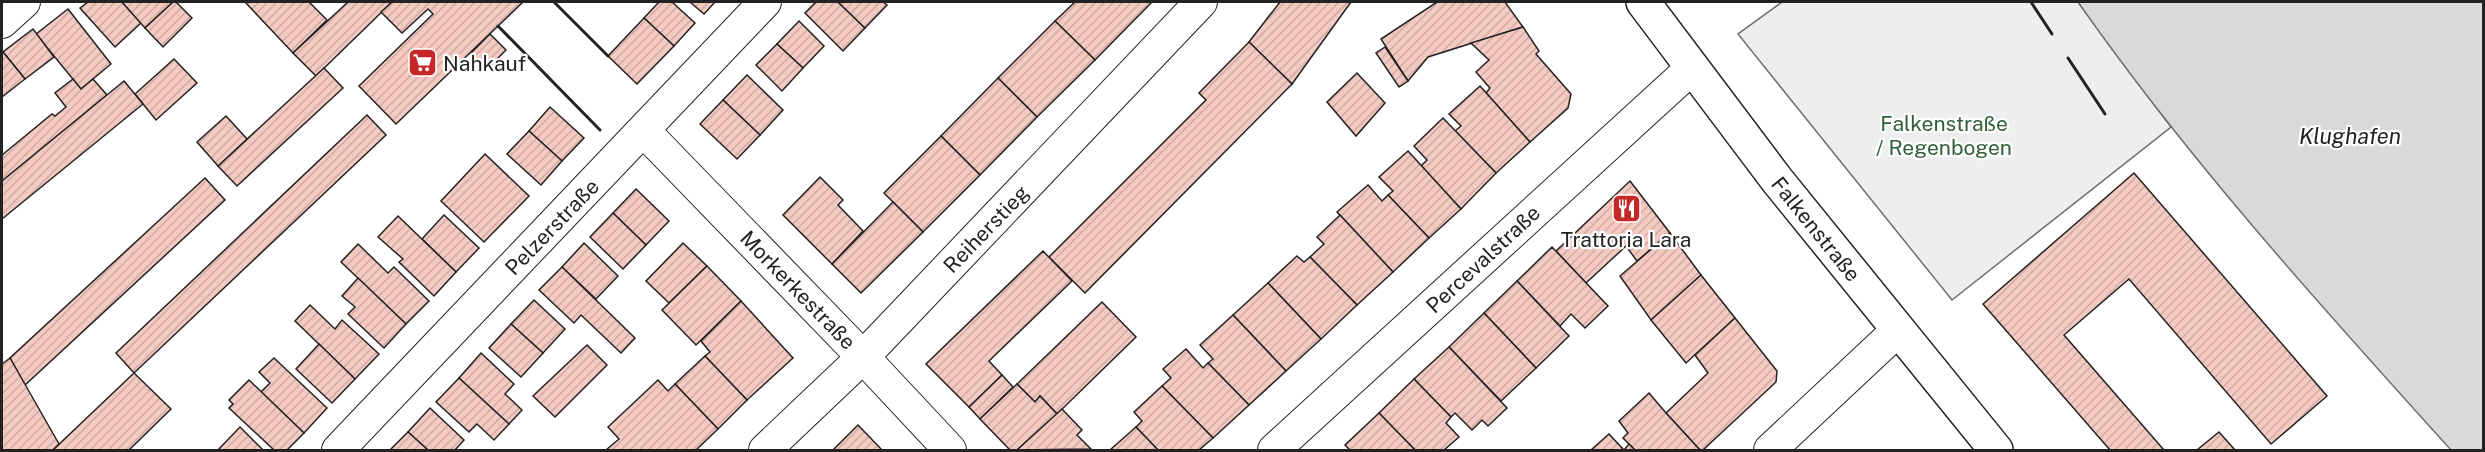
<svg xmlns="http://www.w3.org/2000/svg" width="2485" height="452" font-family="'Public Sans',sans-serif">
	<defs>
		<pattern id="building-hatch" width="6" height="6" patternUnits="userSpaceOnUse" patternTransform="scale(1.5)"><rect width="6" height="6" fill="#f3c9c0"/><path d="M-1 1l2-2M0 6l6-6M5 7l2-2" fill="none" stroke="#d0aca5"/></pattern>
	</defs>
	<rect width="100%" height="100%" fill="#fff"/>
	<polygon fill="#eee" stroke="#6f6f6f" stroke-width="1.5" points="1782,2 2078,2 2171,127 1952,300 1738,34"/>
	<path fill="#d9d9d9" stroke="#6f6f6f" stroke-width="1.5" d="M2078,2H2483V450H2451C2321,306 2190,162 2078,2Z"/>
	<g fill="url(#building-hatch)" stroke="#222" stroke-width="1.5">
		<polygon points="88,2 122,2 141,23 115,47 80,8"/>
		<polygon points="122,2 173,2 145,28"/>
		<polygon points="173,2 176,2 192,18 163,47 145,28"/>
		<polygon points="245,2 309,2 327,20 293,53"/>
		<polygon points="348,2 392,2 316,76 293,53"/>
		<polygon points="392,2 523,2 396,124 359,86 433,14 428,9 402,33 381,12"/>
		<polygon points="659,2 672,2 695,23 674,46 644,18"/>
		<polygon points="690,2 715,2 704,14"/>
		<polygon points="816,2 838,2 865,28 843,51 805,13"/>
		<polygon points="838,2 883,2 887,5 865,28"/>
		<polygon points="1075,2 1152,2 1095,60 1055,21"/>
		<polygon points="1280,2 1351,2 1292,84 1249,42"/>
		<polygon points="1437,2 1505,2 1523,27 1428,57 1408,81 1381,39"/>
		<polygon points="68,9 111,64 81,89 36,34"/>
		<polygon points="644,18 674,46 637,84 608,56"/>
		<polygon points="799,21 824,46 803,68 777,44"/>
		<polygon points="1055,21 1095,60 1037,117 998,78"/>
		<polygon points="1523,27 1539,51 1536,54 1571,94 1568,108 1530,142 1486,93 1490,88 1476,72 1489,60 1471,43"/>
		<polygon points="33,29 54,57 25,79 3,52"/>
		<polygon points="490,34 506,50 486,70 470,54"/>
		<polygon points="1249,42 1292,84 1085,293 1049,257 1206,100 1199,93"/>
		<polygon points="777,44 803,68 782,91 756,65"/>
		<polygon points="1385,47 1408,81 1399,87 1376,53"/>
		<polygon points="3,52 25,79 2,97 2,53"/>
		<polygon points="174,59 197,83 156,120 135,94"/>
		<polygon points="324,68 343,88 237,186 218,166"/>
		<polygon points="1357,73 1385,103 1356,136 1327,102"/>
		<polygon points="747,75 783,110 760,135 723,100"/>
		<polygon points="998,78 1037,117 980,175 941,136"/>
		<polygon points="73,79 81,89 93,79 107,95 2,181 2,155 52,114 55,116 66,107 55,93"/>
		<polygon points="124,81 143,104 2,219 2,181"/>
		<polygon points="1480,86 1530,142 1496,173 1455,131 1461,126 1449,114"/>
		<polygon points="723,100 760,135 737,159 700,124"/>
		<polygon points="550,107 584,138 562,161 529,131"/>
		<polygon points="367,115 386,135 134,373 116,353"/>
		<polygon points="226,116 247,139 218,166 197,142"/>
		<polygon points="1443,118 1496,173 1461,209 1421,166 1427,160 1414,146"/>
		<polygon points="529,131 562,161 541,185 507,154"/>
		<polygon points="941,136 980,175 923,232 884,193"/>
		<polygon points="1408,151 1461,209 1429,238 1388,195 1393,191 1379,177"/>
		<polygon points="485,154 529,196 484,242 441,201"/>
		<polygon points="2134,173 2327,396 2271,444 2129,279 2064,335 2164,450 2110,450 1983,304"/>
		<polygon points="820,177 843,200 838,205 863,231 832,264 783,215"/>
		<polygon points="205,178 225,200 25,385 10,358"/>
		<polygon points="1630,181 1670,233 1637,261 1626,246 1586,283 1556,251"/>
		<polygon points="1368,185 1382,201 1388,195 1429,238 1393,272 1337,212"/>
		<polygon points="636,189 669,221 646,245 613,213"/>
		<polygon points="893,202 923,232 861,293 832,264"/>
		<polygon points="613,213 646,245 623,269 590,237"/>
		<polygon points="444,215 479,248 456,272 422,239"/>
		<polygon points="1340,215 1393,272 1357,305 1310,257 1324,244 1317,237"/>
		<polygon points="398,216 456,272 434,296 399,262 403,259 378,237"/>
		<polygon points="1670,233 1701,275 1651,320 1620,276"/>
		<polygon points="584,243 618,276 596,299 562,267"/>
		<polygon points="683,243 707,266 669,303 646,281"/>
		<polygon points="358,244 388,273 394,267 429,301 406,324 341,262"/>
		<polygon points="1552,247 1608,306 1585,328 1571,314 1560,326 1517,281"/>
		<polygon points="1043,251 1072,281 989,361 1002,375 969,407 926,364"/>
		<polygon points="1297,256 1304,262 1310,257 1357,305 1321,339 1268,283"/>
		<polygon points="707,266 741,301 696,345 662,310"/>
		<polygon points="562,267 635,338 621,353 581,315 574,323 539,290"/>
		<polygon points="1701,275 1735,318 1686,363 1651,320"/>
		<polygon points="358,278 406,324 384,348 348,314 355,307 342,296"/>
		<polygon points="1517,281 1569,336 1536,368 1484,313"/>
		<polygon points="1268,283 1321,339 1286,371 1233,315"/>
		<polygon points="534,300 565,329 543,353 511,324"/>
		<polygon points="741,301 793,358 747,400 705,356 710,352 701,341"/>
		<polygon points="1102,302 1136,337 1057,414 1040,396 1035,402 1017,384"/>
		<polygon points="310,305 335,329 342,320 379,354 355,379 295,321"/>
		<polygon points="1484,313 1536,368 1501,401 1449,347"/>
		<polygon points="1233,315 1286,371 1249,405 1208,363 1213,359 1200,345"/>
		<polygon points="1735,318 1777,371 1776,382 1703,450 1700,450 1666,413 1708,373 1695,355"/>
		<polygon points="511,324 543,353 521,377 489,348"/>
		<polygon points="319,344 355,379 332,403 296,369"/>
		<polygon points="587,345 607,365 555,417 533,396"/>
		<polygon points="1449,347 1507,408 1488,426 1482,420 1472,430 1455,413 1451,417 1414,379"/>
		<polygon points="1186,349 1203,368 1208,363 1249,405 1213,438 1162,386 1171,378 1163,369"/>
		<polygon points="481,353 514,384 505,394 522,410 509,424 459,378"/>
		<polygon points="705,356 747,400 718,429 675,384"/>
		<polygon points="10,358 59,444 53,450 2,450 2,364"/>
		<polygon points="274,358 327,408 304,433 261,392 270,383 259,372"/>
		<polygon points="134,373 171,409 129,450 53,450"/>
		<polygon points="1002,375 1013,387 980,419 969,407"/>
		<polygon points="459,378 509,424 494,440 477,424 469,432 436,402"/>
		<polygon points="1414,379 1451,417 1446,423 1459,437 1444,450 1415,450 1379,413"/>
		<polygon points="249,380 304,433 287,450 274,450 229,408 233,404 229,400"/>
		<polygon points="658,380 668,391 675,384 718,429 696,450 606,450 619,439 608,427"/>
		<polygon points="1017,384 1035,402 1040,396 1057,414 1017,450 1010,450 980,419"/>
		<polygon points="1162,386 1213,438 1199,450 1158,450 1136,427 1142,421 1134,412"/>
		<polygon points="1649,393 1666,413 1700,450 1635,450 1623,438 1628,433 1619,421"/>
		<polygon points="430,408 464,440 455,450 428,450 408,432"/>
		<polygon points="1062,409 1082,430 1077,435 1091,449 1017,450"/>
		<polygon points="1379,413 1415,450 1350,450 1345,445"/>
		<polygon points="858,425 882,450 833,450"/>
		<polygon points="240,427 263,450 218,450"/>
		<polygon points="1136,427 1158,450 1110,450"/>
		<polygon points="408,432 428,450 390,450"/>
		<polygon points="2219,432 2235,450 2197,450"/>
		<polygon points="1609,434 1624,450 1629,444 1635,450 1591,450"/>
	</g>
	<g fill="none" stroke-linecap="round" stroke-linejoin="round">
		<defs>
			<g id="minor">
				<polyline points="2,22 24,2"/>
				<polyline points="644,131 863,357 950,450"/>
				<polyline points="338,450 765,2"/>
				<polyline points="765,450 863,357 1201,2"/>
				<polyline points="1274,450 1692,68"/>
				<polyline points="1770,450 1897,331"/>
			</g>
			<polyline id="secondary" points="1643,2 1777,180 1996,450"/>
		</defs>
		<use href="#minor" stroke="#222" stroke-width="34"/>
		<use href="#secondary" stroke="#222" stroke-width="36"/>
		<use href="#minor" stroke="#fff" stroke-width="32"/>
		<use href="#secondary" stroke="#fff" stroke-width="33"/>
		<g stroke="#222" stroke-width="3">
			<polyline points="554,2 608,56"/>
			<polyline points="2031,2 2052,34"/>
			<polyline points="498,26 600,130"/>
			<polyline points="2068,58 2105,114"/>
		</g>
	</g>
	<defs>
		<symbol id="supermarket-square" viewBox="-11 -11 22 22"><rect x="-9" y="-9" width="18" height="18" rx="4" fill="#c62828" stroke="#fff"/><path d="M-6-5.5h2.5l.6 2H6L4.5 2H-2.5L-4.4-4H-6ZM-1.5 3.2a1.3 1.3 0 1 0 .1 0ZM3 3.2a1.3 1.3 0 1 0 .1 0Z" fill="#fff"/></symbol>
		<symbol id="restaurant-square" viewBox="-11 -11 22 22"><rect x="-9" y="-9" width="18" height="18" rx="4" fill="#c62828" stroke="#fff"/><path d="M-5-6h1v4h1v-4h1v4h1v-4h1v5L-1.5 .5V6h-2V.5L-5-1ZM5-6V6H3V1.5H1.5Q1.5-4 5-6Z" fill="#fff"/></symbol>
	</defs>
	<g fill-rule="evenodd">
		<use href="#supermarket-square" x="406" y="46" width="33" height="33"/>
		<use href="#restaurant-square" x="1610" y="192" width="33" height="33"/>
	</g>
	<g text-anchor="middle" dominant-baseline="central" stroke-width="4.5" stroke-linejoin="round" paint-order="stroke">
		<g font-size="21" fill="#222" stroke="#fff" text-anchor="start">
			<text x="443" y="63">Nahkauf</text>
			<text x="1626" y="239" text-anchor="middle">Trattoria Lara</text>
		</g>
		<g font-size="21" fill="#2f5e38" stroke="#fff">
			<text x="1944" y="123">Falkenstraße<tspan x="1944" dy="24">/ Regenbogen</tspan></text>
		</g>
		<g font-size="21" fill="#222" stroke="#fff">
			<text transform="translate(552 227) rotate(-46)">Pelzerstraße</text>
			<text transform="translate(986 229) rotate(-46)">Reiherstieg</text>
			<text transform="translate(1816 229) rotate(51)">Falkenstraße</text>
			<text transform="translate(1483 259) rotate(-43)">Percevalstraße</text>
			<text transform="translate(798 290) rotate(46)">Morkerkestraße</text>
		</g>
		<g font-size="22" font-style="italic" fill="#222" stroke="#fff">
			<text x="2350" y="136">Klughafen</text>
		</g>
	</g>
	<rect width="2485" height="452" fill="none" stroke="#222222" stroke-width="6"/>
</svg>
